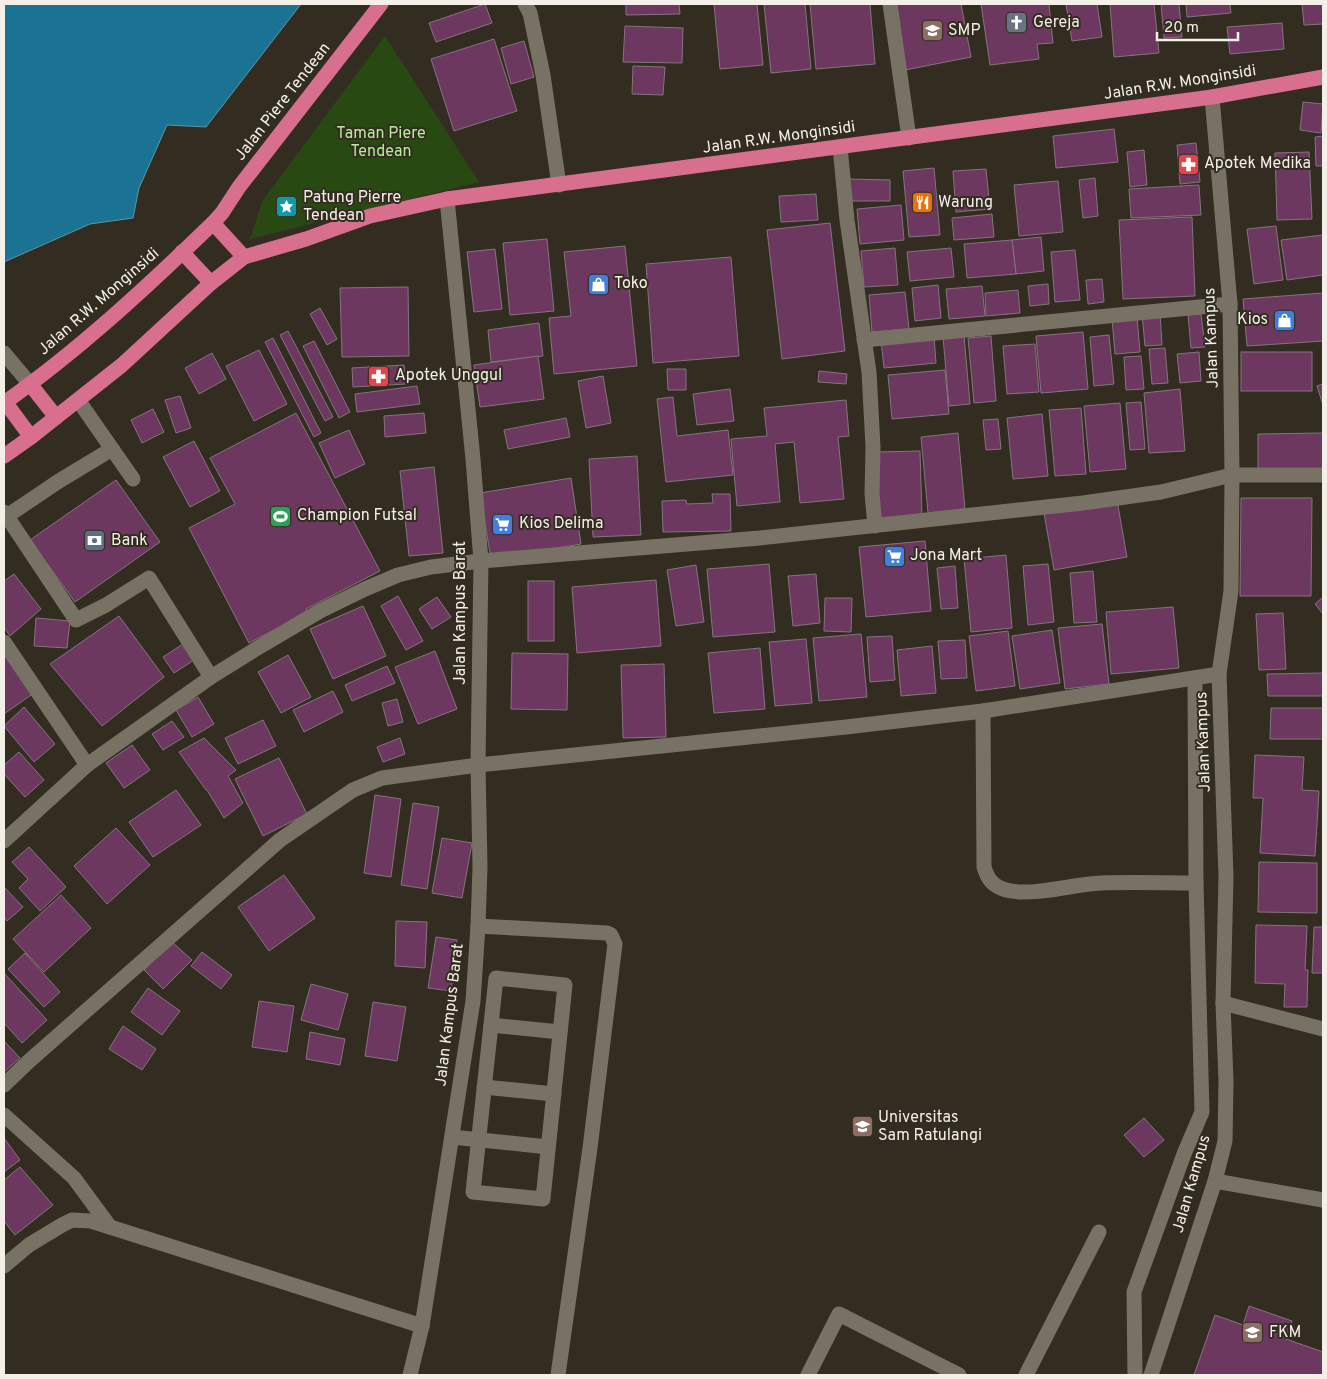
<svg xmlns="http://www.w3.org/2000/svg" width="1327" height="1379" font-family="Overpass,sans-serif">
	<rect width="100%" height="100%" fill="#332d21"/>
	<polygon fill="#294913" points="385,36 479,182 250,239 263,200"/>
	<polygon fill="#1a7392" stroke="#5b98ac" points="4,4 301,4 206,127 167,125 139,188 133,218 90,224 4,262"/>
	<g fill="#6d385f" stroke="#83747e">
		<polygon points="485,4 492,23 436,42 429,23"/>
		<polygon points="626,4 679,4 680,14 626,15"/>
		<polygon points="714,4 757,4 763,65 720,69"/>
		<polygon points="764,4 805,4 811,69 771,73"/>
		<polygon points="810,4 870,4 875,64 816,69"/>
		<polygon points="893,4 961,4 971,57 905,70"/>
		<polygon points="981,4 1049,4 1053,43 1037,44 1039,59 990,65"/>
		<polygon points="1066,4 1097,4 1102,37 1072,41"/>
		<polygon points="1110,4 1154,4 1159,53 1114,57"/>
		<polygon points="1161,4 1179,4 1182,37 1164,38"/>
		<polygon points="1186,4 1230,4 1231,13 1187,17"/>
		<polygon points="1302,4 1323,4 1323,24 1304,25"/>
		<polygon points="1282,23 1284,49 1230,54 1227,27"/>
		<polygon points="625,26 683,28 682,63 623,62"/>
		<polygon points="494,39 517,111 454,131 431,59"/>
		<polygon points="524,41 534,77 511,84 501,48"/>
		<polygon points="633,66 665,67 663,95 632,94"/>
		<polygon points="1303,102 1323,104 1321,133 1300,130"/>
		<polygon points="1114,129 1118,162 1056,168 1053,136"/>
		<polygon points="1323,136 1323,166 1316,166 1315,137"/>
		<polygon points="1196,143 1200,182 1180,184 1177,145"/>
		<polygon points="1144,150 1147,185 1130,187 1127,152"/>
		<polygon points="1309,152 1312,219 1277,220 1275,153"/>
		<polygon points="934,168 940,235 909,237 903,171"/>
		<polygon points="986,169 990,209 956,212 953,171"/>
		<polygon points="1095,178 1098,216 1083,218 1079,180"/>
		<polygon points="850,179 890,180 890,201 849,201"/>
		<polygon points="1058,181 1063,232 1019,236 1014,185"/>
		<polygon points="1199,185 1201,215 1131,218 1129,189"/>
		<polygon points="816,194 818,220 781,222 779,196"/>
		<polygon points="901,205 904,240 860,244 857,209"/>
		<polygon points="992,214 994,237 954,240 952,218"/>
		<polygon points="1192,217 1195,296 1123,299 1119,220"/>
		<polygon points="830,223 845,351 782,359 767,230"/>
		<polygon points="1276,226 1283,280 1254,284 1247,229"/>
		<polygon points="1323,235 1323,275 1287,280 1281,240"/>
		<polygon points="1041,237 1044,271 1016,274 1012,240"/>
		<polygon points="547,239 554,311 510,315 503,243"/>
		<polygon points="1012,240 1016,274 967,278 964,244"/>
		<polygon points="625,246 637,366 554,374 549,318 571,316 564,252"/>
		<polygon points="895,248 898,285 864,287 861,251"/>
		<polygon points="951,248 954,277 910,281 907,252"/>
		<polygon points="495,249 502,309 474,312 467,252"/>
		<polygon points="1075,250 1080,300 1055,302 1051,252"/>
		<polygon points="731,257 739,356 653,363 646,264"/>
		<polygon points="1102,279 1104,302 1088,304 1086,280"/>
		<polygon points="1048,284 1049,304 1030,306 1028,286"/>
		<polygon points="938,285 941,318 915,321 912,288"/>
		<polygon points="982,286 985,316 949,319 946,289"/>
		<polygon points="408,287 409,356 342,357 340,288"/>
		<polygon points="1018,290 1020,313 986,316 985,293"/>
		<polygon points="905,292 909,329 872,332 869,295"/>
		<polygon points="1323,293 1323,341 1247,346 1243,299"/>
		<polygon points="320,308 337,339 327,345 310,314"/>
		<polygon points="1160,313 1162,345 1145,346 1142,314"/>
		<polygon points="1201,314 1205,347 1191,348 1188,315"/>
		<polygon points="1137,317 1140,352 1115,354 1112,319"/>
		<polygon points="539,323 543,356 491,362 488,330"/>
		<polygon points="288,331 333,417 325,421 280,335"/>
		<polygon points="1083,332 1088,389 1041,393 1036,336"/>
		<polygon points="964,335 970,404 949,406 943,337"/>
		<polygon points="1109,335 1114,384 1094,386 1090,337"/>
		<polygon points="934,336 936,363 884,368 881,341"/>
		<polygon points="991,336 996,401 974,403 968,338"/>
		<polygon points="273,338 321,433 314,437 265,342"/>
		<polygon points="314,341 350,412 339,418 303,346"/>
		<polygon points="1035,344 1039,392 1007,394 1003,346"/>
		<polygon points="1165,348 1168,383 1152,384 1149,349"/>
		<polygon points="259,350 287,404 254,421 226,366"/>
		<polygon points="1199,352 1201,381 1180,383 1177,354"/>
		<rect x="1241" y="352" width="71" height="39"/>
		<polygon points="212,353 226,379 199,394 185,368"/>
		<polygon points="538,356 544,399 480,407 474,365"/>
		<polygon points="1141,356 1144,389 1126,390 1124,357"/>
		<polygon points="404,365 406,384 353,387 352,368"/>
		<polygon points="667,369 686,369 686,390 668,390"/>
		<polygon points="945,370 949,414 892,419 888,375"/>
		<polygon points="819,371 847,374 846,384 818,382"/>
		<polygon points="603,376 611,423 586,428 578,381"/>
		<polygon points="1323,384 1323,405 1317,386"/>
		<polygon points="417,386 420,404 357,412 355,394"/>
		<polygon points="730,389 734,421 697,425 693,394"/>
		<polygon points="1180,389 1185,451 1149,453 1144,393"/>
		<polygon points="180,396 191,428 176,433 165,400"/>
		<polygon points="673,397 677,436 728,430 733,475 666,482 657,399"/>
		<polygon points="846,400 849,436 838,437 844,499 800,503 794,442 775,444 780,502 737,506 731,439 767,436 764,408"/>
		<polygon points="1141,402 1145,449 1130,450 1126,403"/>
		<polygon points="1120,403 1126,469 1090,472 1084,406"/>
		<polygon points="1081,408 1086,474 1055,476 1049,410"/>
		<polygon points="153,409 164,432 142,443 131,420"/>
		<polygon points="296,413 380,571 306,609 308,612 249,643 189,528 235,504 210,458"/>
		<polygon points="424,413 426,433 385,437 384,416"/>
		<polygon points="1042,414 1048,476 1013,479 1007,418"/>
		<polygon points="566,418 570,437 508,449 504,430"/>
		<polygon points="998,419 1001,449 986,450 983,420"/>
		<polygon points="349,430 365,464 335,478 319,443"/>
		<polygon points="958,433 965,509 928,513 921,437"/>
		<polygon points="1323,433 1323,471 1258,472 1258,434"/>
		<polygon points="194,441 220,491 190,507 163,457"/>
		<polygon points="920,451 922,517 876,518 875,452"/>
		<polygon points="637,456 641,535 593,537 589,459"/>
		<polygon points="434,467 443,553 409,556 400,471"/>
		<polygon points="571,478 581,544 491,559 480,493"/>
		<polygon points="116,480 160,542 75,602 30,540"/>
		<polygon points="712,494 730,494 731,531 663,532 662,501 686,500 687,504 713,503"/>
		<polygon points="1241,498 1312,498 1311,596 1240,596"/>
		<polygon points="1117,500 1127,557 1054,570 1044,513"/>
		<polygon points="925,541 931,611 866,617 859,547"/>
		<polygon points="1006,555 1012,628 971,632 964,559"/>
		<polygon points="769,564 775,632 713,637 707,569"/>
		<polygon points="1048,564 1054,622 1028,625 1023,566"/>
		<polygon points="696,565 704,622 676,626 667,570"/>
		<polygon points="955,566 958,608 941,609 937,568"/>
		<polygon points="1093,571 1097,622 1074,623 1070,573"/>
		<polygon points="14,574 41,609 10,636 4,627 4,581"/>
		<polygon points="816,574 820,623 793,626 788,576"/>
		<polygon points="656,580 661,646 577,653 572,587"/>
		<rect x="528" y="581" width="26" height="60"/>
		<polygon points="398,596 423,641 406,650 381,606"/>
		<polygon points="437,597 451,617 432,629 419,609"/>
		<polygon points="1323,597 1323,614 1315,604"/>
		<polygon points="825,598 852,598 851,632 824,631"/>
		<polygon points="363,606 386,656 333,679 310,629"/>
		<polygon points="1173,607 1179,668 1111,674 1106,612"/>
		<polygon points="1283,613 1286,669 1259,670 1256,614"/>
		<polygon points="119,616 164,677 102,726 50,664"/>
		<polygon points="36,618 70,621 67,648 34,646"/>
		<polygon points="1102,624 1109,684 1065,689 1058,628"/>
		<polygon points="1052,630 1060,683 1020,689 1012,636"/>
		<polygon points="1008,631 1015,686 976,691 969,636"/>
		<polygon points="861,634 867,697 819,701 813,638"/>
		<polygon points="892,636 895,680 870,682 867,637"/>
		<polygon points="806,639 812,703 775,706 769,642"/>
		<polygon points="965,640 967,678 941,679 938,641"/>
		<polygon points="183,644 194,660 174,673 163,657"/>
		<polygon points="932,646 936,693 901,696 897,650"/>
		<polygon points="760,648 765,709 714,713 708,653"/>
		<polygon points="4,651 34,693 4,714"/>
		<polygon points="435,651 457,709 418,724 395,667"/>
		<polygon points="512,653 568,654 567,710 511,709"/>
		<polygon points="288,655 311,697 281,713 258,672"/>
		<polygon points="664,664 666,737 623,738 621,665"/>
		<polygon points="387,666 395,683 352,701 345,685"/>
		<polygon points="1323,673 1323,696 1268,696 1267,674"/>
		<polygon points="333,691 343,712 304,732 293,710"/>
		<polygon points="198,697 214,724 192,737 176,710"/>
		<polygon points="397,699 403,722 388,726 382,703"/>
		<polygon points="24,707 55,744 34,762 4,726"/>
		<polygon points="1271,708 1323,708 1323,739 1270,739"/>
		<polygon points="263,720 276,746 238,764 225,738"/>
		<polygon points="172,721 184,737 163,750 152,734"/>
		<polygon points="204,738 236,770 228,776 243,803 224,818 207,790 206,790 179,752"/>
		<polygon points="400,738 405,754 383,762 377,747"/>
		<polygon points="132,745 150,770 124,788 106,763"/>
		<polygon points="19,752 44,780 25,797 4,774 4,765"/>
		<polygon points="1255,755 1304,757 1302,790 1319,791 1315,856 1260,853 1263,798 1253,798"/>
		<polygon points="279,758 307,814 263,836 235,779"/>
		<polygon points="176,790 201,825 153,857 129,822"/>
		<polygon points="375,795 401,799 391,877 364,873"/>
		<polygon points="413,803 439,807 427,889 401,885"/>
		<polygon points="116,828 150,865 107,904 74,866"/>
		<polygon points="442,838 472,843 462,898 432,893"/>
		<polygon points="29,847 66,887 40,911 19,888 28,879 12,862"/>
		<polygon points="1259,862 1317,863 1317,913 1258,912"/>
		<polygon points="284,875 315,918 269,951 238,907"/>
		<polygon points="4,887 23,907 7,921 4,917"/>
		<polygon points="61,895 91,928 44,972 13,939"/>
		<polygon points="396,921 427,922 425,968 395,966"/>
		<polygon points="1256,925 1307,926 1305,970 1308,970 1307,1007 1284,1007 1285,984 1255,983"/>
		<polygon points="1314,927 1323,927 1323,973 1312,973"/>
		<polygon points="436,937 457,940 451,991 428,988"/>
		<polygon points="172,942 192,960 163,989 144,970"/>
		<polygon points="202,952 232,975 221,989 191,966"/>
		<polygon points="25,953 60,992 44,1007 8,969"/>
		<polygon points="4,973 47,1020 22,1043 4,1023"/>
		<polygon points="311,984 348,994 338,1030 301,1020"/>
		<polygon points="148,988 180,1011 162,1035 131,1012"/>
		<polygon points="259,1001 294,1006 287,1052 252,1047"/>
		<polygon points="373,1002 406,1007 397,1061 365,1056"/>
		<polygon points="123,1026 156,1049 142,1070 109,1049"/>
		<polygon points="310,1032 345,1039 340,1065 306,1059"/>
		<polygon points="4,1041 20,1058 4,1072"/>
		<polygon points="1144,1118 1164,1140 1144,1157 1124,1135"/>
		<polygon points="4,1138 20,1160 4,1172"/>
		<polygon points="20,1167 53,1205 15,1235 4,1221 4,1180"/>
		<polygon points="1249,1306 1292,1321 1286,1339 1323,1352 1323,1375 1194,1375 1215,1315 1243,1325"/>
	</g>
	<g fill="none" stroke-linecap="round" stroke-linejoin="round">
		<g stroke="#787264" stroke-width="15">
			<polyline points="4,353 30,384"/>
			<polyline points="78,400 133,479"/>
			<polyline points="4,512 76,620 106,605 149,578 211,677"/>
			<polyline points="7,516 59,481 112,449"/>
			<polyline points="478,926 607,933 611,935 615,944 590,1148 558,1375"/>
			<polygon points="496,978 565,985 543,1199 473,1192"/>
			<polyline points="491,1025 560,1032"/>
			<polyline points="484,1087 554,1094"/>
			<polyline points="452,1137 548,1147"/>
			<polyline points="1215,1181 1323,1200"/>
			<polyline points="410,1375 422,1326"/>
			<polyline points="808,1375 839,1314 959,1375"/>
			<polyline points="1026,1375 1099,1232"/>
		</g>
		<g stroke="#787264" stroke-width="15">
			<polyline points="525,4 530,13 543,75 559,185"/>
			<polyline points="890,4 909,138"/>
			<polyline points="840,147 847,220 869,372 873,447 872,494 875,526"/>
			<polyline points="864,340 1230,304"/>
			<polyline points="4,642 87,765"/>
			<path d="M983,711L984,867C988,880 993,886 1006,890C1033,897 1073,884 1101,883C1133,882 1165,883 1196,883"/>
			<polyline points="4,841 87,765 211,677 256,649 320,611 365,589 398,575 431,567 481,561 760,538 1083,503 1161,492 1232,475 1323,475"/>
			<polyline points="1223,1003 1323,1029"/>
			<polyline points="4,1085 28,1062 280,840 353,790 382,778 478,765 846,727 983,711 1219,674"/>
			<polyline points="4,1115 74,1178 110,1227"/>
			<polyline points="4,1266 29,1245 62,1225 72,1220 91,1221 422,1326 473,1001 478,926 480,867 478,765 481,561 473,459 447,199"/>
		</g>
		<g stroke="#787264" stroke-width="15">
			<polyline points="1135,1375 1134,1292 1184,1154 1202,1112 1196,883 1195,678"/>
			<polyline points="1151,1375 1215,1181 1225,1141 1226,1081 1223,1003 1226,877 1219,674 1231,591 1232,475 1230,304 1212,97"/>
		</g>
		<g stroke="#d86f8e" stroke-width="15">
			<polyline points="213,223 244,257"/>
			<polyline points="182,252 211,283"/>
			<polyline points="30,384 56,417"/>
			<polyline points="5,402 31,437"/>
			<path d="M4,403C79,350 147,287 213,223L222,213L239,187L381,4"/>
			<polyline points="4,456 31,437 122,365 211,283 244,257 306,239 370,216 447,199 1212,97 1323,77"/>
		</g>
	</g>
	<defs>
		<symbol id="church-square" viewBox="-11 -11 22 22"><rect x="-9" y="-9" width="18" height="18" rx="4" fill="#6b7280" stroke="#332d21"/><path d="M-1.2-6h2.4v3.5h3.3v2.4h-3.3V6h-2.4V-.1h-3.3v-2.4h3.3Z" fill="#fff"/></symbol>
		<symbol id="school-square" viewBox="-11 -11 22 22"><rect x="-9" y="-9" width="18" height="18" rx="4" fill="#8d6e63" stroke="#332d21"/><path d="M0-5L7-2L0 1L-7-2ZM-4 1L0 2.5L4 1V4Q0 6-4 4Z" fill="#fff"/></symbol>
		<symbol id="pharmacy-square" viewBox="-11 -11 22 22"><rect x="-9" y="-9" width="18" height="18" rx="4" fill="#e0444e" stroke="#332d21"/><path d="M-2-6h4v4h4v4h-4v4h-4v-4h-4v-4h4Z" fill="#fff"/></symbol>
		<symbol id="restaurant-square" viewBox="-11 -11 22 22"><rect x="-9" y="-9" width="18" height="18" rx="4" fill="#e8710a" stroke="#332d21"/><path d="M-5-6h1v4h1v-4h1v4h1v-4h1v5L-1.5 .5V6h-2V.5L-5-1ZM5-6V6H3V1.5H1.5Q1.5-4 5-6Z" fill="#fff"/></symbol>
		<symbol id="sight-square" viewBox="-11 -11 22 22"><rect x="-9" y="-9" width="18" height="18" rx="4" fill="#0f9aa8" stroke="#332d21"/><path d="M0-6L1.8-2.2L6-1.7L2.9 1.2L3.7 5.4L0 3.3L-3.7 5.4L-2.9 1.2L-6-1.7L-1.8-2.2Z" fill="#fff"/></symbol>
		<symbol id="shop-square" viewBox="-11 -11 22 22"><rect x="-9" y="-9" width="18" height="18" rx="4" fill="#3f7fe0" stroke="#332d21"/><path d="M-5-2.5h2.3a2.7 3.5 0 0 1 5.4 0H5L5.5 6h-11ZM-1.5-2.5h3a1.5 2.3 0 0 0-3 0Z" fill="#fff"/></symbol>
		<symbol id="stadium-square" viewBox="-11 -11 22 22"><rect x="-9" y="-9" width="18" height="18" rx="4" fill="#2e9e5b" stroke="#332d21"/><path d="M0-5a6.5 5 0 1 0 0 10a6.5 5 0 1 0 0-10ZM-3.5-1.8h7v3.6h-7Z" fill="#fff"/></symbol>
		<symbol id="supermarket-square" viewBox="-11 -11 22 22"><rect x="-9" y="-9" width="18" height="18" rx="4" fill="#3f7fe0" stroke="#332d21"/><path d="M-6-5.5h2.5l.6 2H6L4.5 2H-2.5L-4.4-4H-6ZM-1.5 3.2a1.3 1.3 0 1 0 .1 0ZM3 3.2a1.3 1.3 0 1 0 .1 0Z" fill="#fff"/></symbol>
		<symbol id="bank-square" viewBox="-11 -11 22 22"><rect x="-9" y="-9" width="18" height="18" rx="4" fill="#5c6f8a" stroke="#332d21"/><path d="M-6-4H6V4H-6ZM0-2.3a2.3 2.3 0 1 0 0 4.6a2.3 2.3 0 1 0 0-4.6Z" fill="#fff"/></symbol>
		<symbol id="university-square" viewBox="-11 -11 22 22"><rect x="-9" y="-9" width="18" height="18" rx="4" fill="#8d6e63" stroke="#332d21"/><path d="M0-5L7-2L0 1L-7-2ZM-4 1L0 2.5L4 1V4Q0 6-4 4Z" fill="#fff"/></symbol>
	</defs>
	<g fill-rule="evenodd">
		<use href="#church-square" x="1004" y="10" width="25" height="25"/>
		<use href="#school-square" x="920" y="18" width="25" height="25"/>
		<use href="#pharmacy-square" x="1176" y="152" width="25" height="25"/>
		<use href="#restaurant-square" x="910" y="190" width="25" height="25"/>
		<use href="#sight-square" x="274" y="194" width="25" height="25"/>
		<use href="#shop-square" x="586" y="272" width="25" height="25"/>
		<use href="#shop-square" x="1272" y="308" width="25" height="25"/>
		<use href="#pharmacy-square" x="366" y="364" width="25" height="25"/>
		<use href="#stadium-square" x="268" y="504" width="25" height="25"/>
		<use href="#supermarket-square" x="490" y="512" width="25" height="25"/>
		<use href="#bank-square" x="82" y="528" width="25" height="25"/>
		<use href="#supermarket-square" x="882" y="544" width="25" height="25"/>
		<use href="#university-square" x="850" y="1114" width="25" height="25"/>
		<use href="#university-square" x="1240" y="1320" width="25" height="25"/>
	</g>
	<g text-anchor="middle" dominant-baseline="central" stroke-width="4" stroke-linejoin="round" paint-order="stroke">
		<g font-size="16" fill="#f4f0e8" stroke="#332d21" text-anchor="start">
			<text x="1033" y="23">Gereja</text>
			<text x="948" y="31">SMP</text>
			<text x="1204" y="164">Apotek Medika</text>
			<text x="303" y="198">Patung Pierre<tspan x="303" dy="18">Tendean</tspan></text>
			<text x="938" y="203">Warung</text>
			<text x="614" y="284">Toko</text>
			<text x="1268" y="320" text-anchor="end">Kios</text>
			<text x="395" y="376">Apotek Unggul</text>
			<text x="297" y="516">Champion Futsal</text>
			<text x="519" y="524">Kios Delima</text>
			<text x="111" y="541">Bank</text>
			<text x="910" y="556">Jona Mart</text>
			<text x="878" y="1118">Universitas<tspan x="878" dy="18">Sam Ratulangi</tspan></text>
			<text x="1269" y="1333">FKM</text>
		</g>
		<g font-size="16" fill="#f4f0e8" stroke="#332d21">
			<text transform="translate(1180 83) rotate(-9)">Jalan R.W. Monginsidi</text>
			<text transform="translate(283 102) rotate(-52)">Jalan Piere Tendean</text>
			<text transform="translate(779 138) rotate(-8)">Jalan R.W. Monginsidi</text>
			<text transform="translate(99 302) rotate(-41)">Jalan R.W. Monginsidi</text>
			<text transform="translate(1212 338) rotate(-92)">Jalan Kampus</text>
			<text transform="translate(461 613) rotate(-90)">Jalan Kampus Barat</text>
			<text transform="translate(1204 742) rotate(-92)">Jalan Kampus</text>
			<text transform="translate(450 1015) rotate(-83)">Jalan Kampus Barat</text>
			<text transform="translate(1192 1184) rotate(-74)">Jalan Kampus</text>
		</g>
		<g font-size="16" fill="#b7ed9a" stroke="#332d21">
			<text x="381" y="134">Taman Piere<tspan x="381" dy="18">Tendean</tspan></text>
		</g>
	</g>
	<rect width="1327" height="1379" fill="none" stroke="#f4f0e8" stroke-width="10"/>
	<path d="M1157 32v8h81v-8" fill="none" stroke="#f4f0e8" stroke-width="2.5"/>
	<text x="1164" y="32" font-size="15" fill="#f4f0e8" stroke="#332d21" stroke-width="4" paint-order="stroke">20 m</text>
</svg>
